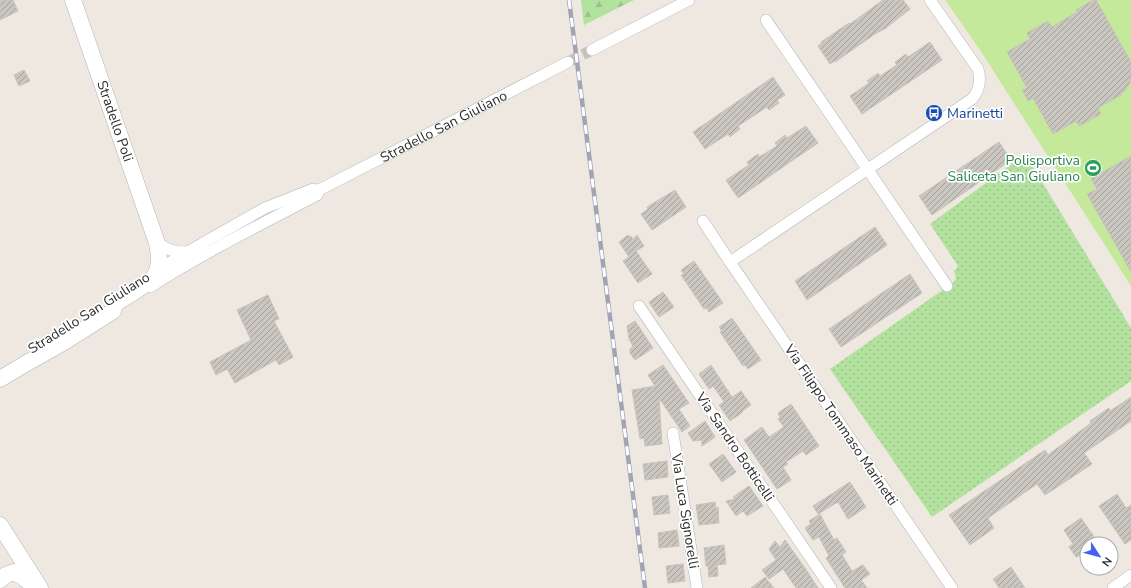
<svg xmlns="http://www.w3.org/2000/svg" width="1131" height="588" font-family="'Nunito Sans',sans-serif">
	<defs>
		<pattern id="forest-firs" width="22" height="20" patternUnits="userSpaceOnUse"><rect width="22" height="20" fill="#b3e29e"/><path d="M5 1l3.5 6h-7zM16 11l3.5 6h-7z" fill="#9ac288"/></pattern>
		<pattern id="park-dots" width="8" height="8" patternUnits="userSpaceOnUse"><rect width="8" height="8" fill="#b3e29e"/><path d="M2 2h.1M6 6h.1" fill="none" stroke="#9ac288" stroke-width="1.8" stroke-linecap="round"/></pattern>
		<pattern id="building-hatch" width="6" height="6" patternUnits="userSpaceOnUse"><rect width="6" height="6" fill="#c9c5bf"/><path d="M-1 1l2-2M0 6l6-6M5 7l2-2" fill="none" stroke="#a4a09c"/></pattern>
	</defs>
	<rect width="100%" height="100%" fill="#eee8e0"/>
	<polygon fill="url(#forest-firs)" points="581,0 634,0 584,25"/>
	<polygon fill="url(#park-dots)" points="1025,154 1131,328 1131,381 932,517 830,369 954,282 956,278 954,271 958,266 930,224"/>
	<polygon fill="#c5e99a" points="945,0 1131,0 1131,286 980,50"/>
	<g fill="url(#building-hatch)" stroke="#c9c4b9">
		<polygon points="0,0 13,0 18,11 0,20"/>
		<polygon points="883,0 903,0 910,9 886,28 875,34 835,62 834,61 830,64 818,46 822,43 821,42 849,23 850,24"/>
		<polygon points="1093,0 1096,0 1131,62 1131,81 1125,91 1120,95 1121,95 1098,108 1101,114 1079,126 1076,121 1053,134 1033,98 1028,101 1022,90 1027,88 1007,52 1030,39 1027,33 1048,21 1052,27 1077,12 1076,10"/>
		<polygon points="930,42 942,60 862,114 850,96 869,83 867,81 878,73 880,76 897,65 895,62 906,54 908,57"/>
		<polygon points="24,70 30,81 19,86 14,75"/>
		<polygon points="773,77 785,95 777,100 779,103 769,110 767,107 738,126 740,129 730,137 728,134 705,149 693,132"/>
		<polygon points="806,126 818,143 738,198 726,180 749,165 747,162 758,154 759,157 777,146 775,143 785,135 787,138"/>
		<polygon points="999,142 1011,160 932,215 919,196"/>
		<polygon points="1131,156 1131,272 1087,194 1097,189 1091,179"/>
		<polygon points="675,190 686,207 652,230 641,214 648,209 647,207"/>
		<polygon points="875,227 887,245 807,300 795,281"/>
		<polygon points="628,235 630,237 631,236 633,239 637,235 644,246 636,251 652,274 638,283 623,261 629,257 619,242"/>
		<polygon points="694,261 723,303 709,312 707,308 704,309 681,275 684,274 681,270"/>
		<polygon points="910,274 922,293 841,347 829,329"/>
		<polygon points="663,292 674,307 659,317 649,302"/>
		<polygon points="268,295 279,319 274,321 293,357 279,365 276,360 235,383 227,369 216,375 210,362 251,340 237,310"/>
		<polygon points="732,318 761,360 748,369 745,365 743,366 720,332 722,331 719,327"/>
		<polygon points="635,321 653,348 635,360 630,353 630,349 633,346 629,339 627,326"/>
		<polygon points="663,365 689,403 679,409 690,426 682,432 659,398 662,444 645,446 644,438 640,439 632,390 655,386 648,375"/>
		<polygon points="711,365 732,397 741,391 751,405 742,411 743,412 730,421 719,405 724,402 713,386 709,389 699,374"/>
		<polygon points="1131,397 1131,421 1084,453 1092,464 1045,495 1037,484 988,518 994,528 970,545 949,515 1045,450 1048,455 1091,423 1090,421 1109,408 1110,411"/>
		<polygon points="791,404 819,446 806,455 803,451 786,462 788,464 783,467 791,480 777,489 744,440 762,427 769,437 784,427 778,419 780,417 778,413"/>
		<polygon points="705,421 715,437 702,446 702,440 693,441 688,433"/>
		<polygon points="723,454 736,472 722,482 709,464"/>
		<polygon points="667,461 668,477 645,480 643,464"/>
		<polygon points="850,482 866,507 848,519 838,502 818,514 813,506"/>
		<polygon points="749,486 763,506 747,516 743,511 736,516 726,501 735,499 733,497"/>
		<polygon points="1117,494 1126,508 1131,505 1131,540 1125,544 1099,506"/>
		<polygon points="668,495 670,513 654,515 652,497"/>
		<polygon points="715,502 716,509 718,507 719,523 699,525 696,505"/>
		<polygon points="820,514 834,540 837,538 846,552 842,555 852,571 863,565 870,574 861,580 867,588 845,588 826,558 829,556 819,537 813,540 805,528 811,524 809,521"/>
		<polygon points="1081,518 1099,544 1087,544 1087,565 1080,555 1076,557 1069,547 1073,544 1064,530"/>
		<polygon points="677,530 679,546 659,548 658,533"/>
		<polygon points="785,540 807,571 818,588 796,588 783,569 769,579 762,570 776,560 769,549 775,541 780,547"/>
		<polygon points="724,545 726,564 717,565 718,576 709,577 708,566 706,566 704,548"/>
		<polygon points="683,564 685,581 668,583 666,566"/>
		<polygon points="1011,567 1025,588 999,588 993,579"/>
		<polygon points="765,577 774,588 751,588"/>
	</g>
	<g fill="none" stroke-linecap="round" stroke-linejoin="round">
		<polyline stroke="#c7c3bc" stroke-width="11" stroke-dasharray="11 5.5" stroke-linecap="butt" points="568,62 592,50"/>
		<defs>
			<g id="street">
				<path d="M930,0L978,69C981,80 980,90 972,99L730,262L952,588"/>
				<polyline points="766,20 947,286"/>
				<polyline points="592,50 689,0"/>
				<polyline points="703,221 730,262"/>
				<path d="M157,243C168,250 174,252 187,252"/>
				<polyline points="157,270 210,239 265,208 313,189 317,190"/>
				<path id="s1" d="M150,287C203,253 260,225 317,195L319,190L568,62"/>
				<polyline points="639,306 831,588"/>
				<polyline points="673,433 697,588"/>
				<polyline points="1113,588 1131,575"/>
			</g>
			<g id="secondary">
				<path d="M0,379L25,364L64,342L113,311L115,304C122,299 150,283 154,277C161,266 159,254 157,243L73,0"/>
				<polyline points="0,525 40,588"/>
				<path d="M0,580L6,575L14,572C22,576 28,580 34,587"/>
			</g>
		</defs>
		<use href="#street" stroke="#b3b5bf" stroke-width="12"/>
		<use href="#secondary" stroke="#b3b5bf" stroke-width="17"/>
		<use href="#street" stroke="#fff" stroke-width="11"/>
		<use href="#secondary" stroke="#fff" stroke-width="16"/>
		<defs>
			<polyline id="rail" points="569,0 645,588"/>
		</defs>
		<use href="#rail" stroke="#a2a4b6" stroke-width="4.5"/>
		<use href="#rail" stroke="#fff" stroke-width="3" stroke-dasharray="9" stroke-linecap="butt"/>
	</g>
	<defs>
		<symbol id="bus-disc" viewBox="-11 -11 22 22"><circle r="9.5" fill="#1a4fb4" stroke="#fff"/><path d="M-5-6H5V4H4V6H2V4H-2V6H-4V4H-5ZM-3.5-4V0h7V-4ZM-3.5 1.2v1.5H-2V1.2ZM2 1.2v1.5H3.5V1.2Z" fill="#fff"/></symbol>
		<symbol id="stadium-disc" viewBox="-11 -11 22 22"><circle r="9.5" fill="#2e9e5b" stroke="#fff"/><path d="M0-5a6.5 5 0 1 0 0 10a6.5 5 0 1 0 0-10ZM-3.5-1.8h7v3.6h-7Z" fill="#fff"/></symbol>
	</defs>
	<g fill-rule="evenodd">
		<use href="#bus-disc" x="924" y="103" width="20" height="20"/>
		<use href="#stadium-disc" x="1083" y="158" width="20" height="20"/>
	</g>
	<g text-anchor="middle" dominant-baseline="central" stroke-width="3.5" stroke-linejoin="round" paint-order="stroke">
		<g font-size="14" fill="#164399" stroke="#fff" text-anchor="start">
			<text x="947" y="113">Marinetti</text>
		</g>
		<g font-size="14" fill="#2d2d2d" stroke="#fff">
			<text transform="translate(115 121) rotate(71)">Stradello Poli</text>
			<text stroke="none"><textPath href="#s1" startOffset="336">Stradello San Giuliano</textPath></text>
			<text transform="translate(89 313) rotate(-32)">Stradello San Giuliano</text>
			<text transform="translate(841 425) rotate(56)">Via Filippo Tommaso Marinetti</text>
			<text transform="translate(735 447) rotate(56)">Via Sandro Botticelli</text>
			<text transform="translate(685 511) rotate(81)">Via Luca Signorelli</text>
		</g>
		<g font-size="14" fill="#27864d" stroke="#fff" text-anchor="end">
			<text x="1080" y="160">Polisportiva<tspan x="1080" dy="16">Saliceta San Giuliano</tspan></text>
		</g>
	</g>
	<g transform="translate(1099 556) rotate(126)"><circle r="19" fill="#ffffff" stroke="#ababab"/>
	<path d="M0-3L7 15L0 10L-7 15Z" fill="#4560f5"/>
	<text y="-6" font-size="11" font-weight="bold" text-anchor="middle" fill="#2d2d2d">N</text>
	</g>
</svg>
